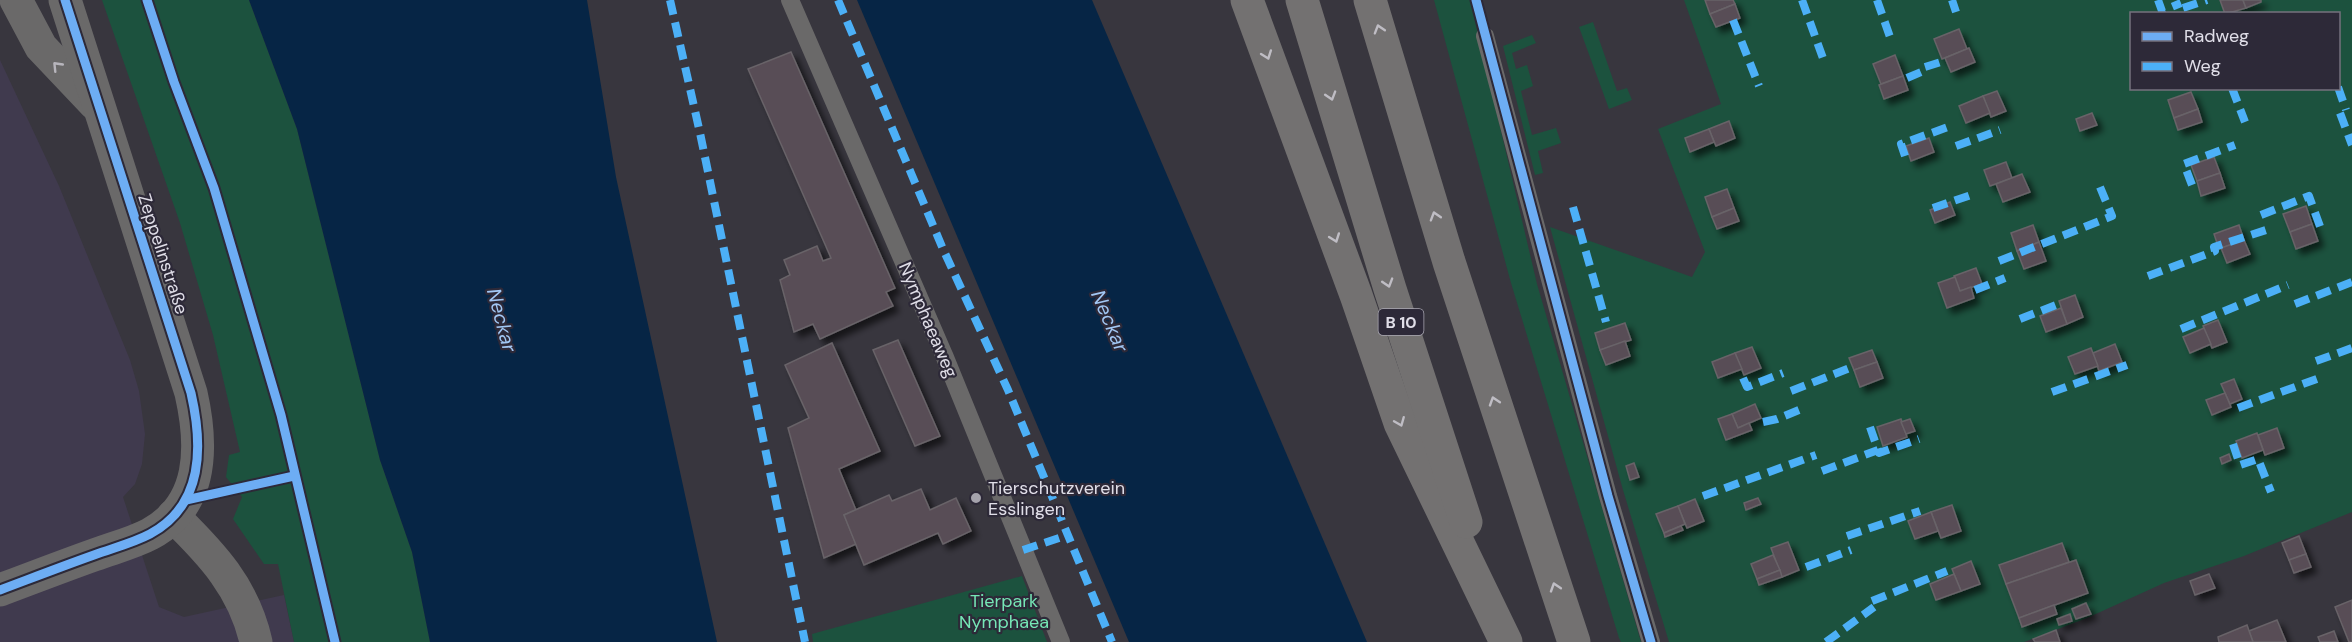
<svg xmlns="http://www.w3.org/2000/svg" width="2352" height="642" font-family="'DM Sans',sans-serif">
	<defs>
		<filter id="shadow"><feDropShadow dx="5.5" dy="5.5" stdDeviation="3" flood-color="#0009"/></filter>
	</defs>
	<rect width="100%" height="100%" fill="#38363e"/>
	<polygon fill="#403a4e" points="0,60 59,186 130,360 139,391 145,434 142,464 135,484 123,497 159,607 184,617 284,595 294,642 0,642"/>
	<g fill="#1c523e" fill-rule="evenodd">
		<polygon points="102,0 249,0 297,129 380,460 412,552 430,642 294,642 278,564 264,564 233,519 242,497 226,477 229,455 240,452 213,335 180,223"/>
		<polygon points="1434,0 1470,0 1537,284 1641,642 1621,642 1619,638 1511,283"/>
		<path d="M1684,0H2352V512L2244,556L2164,583L2087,618L2024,642H1669L1623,490L1550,227L1692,277L1705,252L1658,129L1721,104ZM2132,14H2338V88H2132Z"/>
		<polygon points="1593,22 1617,91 1627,88 1632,100 1609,109 1579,27"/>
		<polygon points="1532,35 1536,43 1512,53 1516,69 1527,65 1533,86 1521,91 1532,135 1556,128 1561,143 1538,151 1543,173 1535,175 1503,46"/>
		<polygon points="1022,576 1047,642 813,642 812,634"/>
	</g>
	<g fill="#062545">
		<polygon points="249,0 587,0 616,177 717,642 430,642 412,552 380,460 297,129"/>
		<polygon points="857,0 1092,0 1367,642 1129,642"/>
	</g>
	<g fill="#594d56" stroke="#686368" stroke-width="1.5" filter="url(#shadow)">
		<polygon points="1705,0 1733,0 1735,4 1710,14"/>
		<polygon points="2220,0 2243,0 2246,8 2225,14"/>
		<polygon points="2243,0 2261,0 2261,2 2246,8"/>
		<polygon points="1735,4 1740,18 1716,27 1710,14"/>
		<polygon points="1959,29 1967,49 1942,59 1934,39"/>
		<polygon points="1969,48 1975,62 1951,72 1945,58"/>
		<polygon points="791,52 895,288 886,292 893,306 820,339 813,324 794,332 780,280 790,275 784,260 817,246 823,261 831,258 748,69"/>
		<polygon points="1895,55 1903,76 1881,84 1873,64"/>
		<polygon points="1903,76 1908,90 1884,99 1879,85"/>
		<polygon points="1997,91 2006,111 1991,117 1983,96"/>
		<polygon points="2191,92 2198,109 2174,118 2168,100"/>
		<polygon points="1983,96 1990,113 1966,123 1959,106"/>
		<polygon points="2198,109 2202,122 2178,130 2174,118"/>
		<polygon points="2092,113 2097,125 2080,131 2076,119"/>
		<polygon points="1729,121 1735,138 1716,146 1709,129"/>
		<polygon points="1709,129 1714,142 1690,152 1685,138"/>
		<polygon points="1929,138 1934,152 1911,161 1906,146"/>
		<polygon points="2214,157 2220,173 2197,181 2191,165"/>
		<polygon points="2006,162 2012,178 1990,186 1984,170"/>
		<polygon points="2220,173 2225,188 2201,196 2197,181"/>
		<polygon points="2022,174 2030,192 2003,202 1996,184"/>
		<polygon points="1727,189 1734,208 1712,217 1705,197"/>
		<polygon points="1950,202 1955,215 1935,223 1930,210"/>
		<polygon points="2306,206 2312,224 2290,232 2283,214"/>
		<polygon points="1734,208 1739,221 1717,229 1712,217"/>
		<polygon points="2312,224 2318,241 2296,249 2290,232"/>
		<polygon points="2033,225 2039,242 2017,251 2011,233"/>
		<polygon points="2239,225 2244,240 2219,249 2214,234"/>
		<polygon points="2244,240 2250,254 2227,263 2221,248"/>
		<polygon points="2039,242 2046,261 2024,269 2017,251"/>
		<polygon points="1976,268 1982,284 1960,291 1954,276"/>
		<polygon points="1955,277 1960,291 1971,287 1974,298 1947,308 1938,283"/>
		<polygon points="2075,295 2083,317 2067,324 2059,301"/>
		<polygon points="2061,308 2067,324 2046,332 2040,316"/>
		<polygon points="2218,320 2227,342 2212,348 2203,326"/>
		<polygon points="1625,323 1631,340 1600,350 1595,333"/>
		<polygon points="2204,328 2211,344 2190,353 2183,337"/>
		<polygon points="898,340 940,436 915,446 873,350"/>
		<polygon points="1625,341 1630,356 1606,365 1600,350"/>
		<polygon points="832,343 880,451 839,469 856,510 844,515 856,544 824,558 788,428 809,418 785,365"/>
		<polygon points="2115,344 2122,362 2099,371 2093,353"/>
		<polygon points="1752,347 1761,368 1744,375 1735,353"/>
		<polygon points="2091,348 2098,366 2075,374 2068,357"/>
		<polygon points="1872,350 1877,362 1854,370 1849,358"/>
		<polygon points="1735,353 1742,369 1718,378 1712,362"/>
		<polygon points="1877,362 1883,378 1860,387 1854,370"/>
		<polygon points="2234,379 2242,399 2230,404 2221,384"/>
		<polygon points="2225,393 2231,407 2212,415 2206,400"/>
		<polygon points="1755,404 1761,418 1738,428 1732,414"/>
		<polygon points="1732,414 1738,428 1749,423 1752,430 1726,440 1718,419"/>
		<polygon points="1901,419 1907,437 1883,446 1877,427"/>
		<polygon points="1910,419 1915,431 1906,434 1901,422"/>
		<polygon points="2277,428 2284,448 2265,455 2258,435"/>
		<polygon points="2257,433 2263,450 2242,458 2236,441"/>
		<polygon points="2229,454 2231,460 2222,464 2220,458"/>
		<polygon points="1634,463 1639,477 1630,480 1626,466"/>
		<polygon points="921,489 930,510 956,498 971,531 943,544 938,533 864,565 844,515 889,495 892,501"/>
		<polygon points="1758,498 1761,504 1746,510 1744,503"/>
		<polygon points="1695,499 1704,521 1687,528 1678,506"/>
		<polygon points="1952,505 1961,531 1941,538 1931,512"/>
		<polygon points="1678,506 1685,524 1664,533 1656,514"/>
		<polygon points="1931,512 1938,531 1915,539 1908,521"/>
		<polygon points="1681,526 1683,530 1665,537 1664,533"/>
		<polygon points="2299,536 2306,554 2289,560 2282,543"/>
		<polygon points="1788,542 1799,570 1782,577 1771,548"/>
		<polygon points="2062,543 2069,562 2006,584 1999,565"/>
		<polygon points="2306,554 2311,567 2294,573 2289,560"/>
		<polygon points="1773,555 1780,570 1757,579 1751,564"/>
		<polygon points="2076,560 2088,593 2019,618 2006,584"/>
		<polygon points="1971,561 1980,584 1961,591 1952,569"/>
		<polygon points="1780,570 1782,577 1759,585 1757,579"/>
		<polygon points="1954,574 1961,591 1936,600 1930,584"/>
		<polygon points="2209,574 2215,588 2195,595 2190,581"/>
		<polygon points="2352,600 2352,642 2349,642 2335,607"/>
		<polygon points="2086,603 2091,614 2076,619 2072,609"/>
		<polygon points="2054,605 2057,614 2022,627 2019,618"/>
		<polygon points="2070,614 2072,621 2059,625 2057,619"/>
		<polygon points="2277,620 2286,642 2253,642 2249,631"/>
		<polygon points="2247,625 2253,642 2219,642 2218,637"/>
		<polygon points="2056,630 2060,642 2035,642 2033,639"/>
		<polygon points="2334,631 2338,642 2320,642 2318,637"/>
	</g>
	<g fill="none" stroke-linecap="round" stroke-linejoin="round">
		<g stroke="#6a6969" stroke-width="18">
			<polyline points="790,0 944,355 1061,642"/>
			<polyline points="1485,36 1608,496 1651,642"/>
		</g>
		<g stroke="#6a6969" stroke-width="33">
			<polyline points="16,0 41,47 95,104"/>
			<path d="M173,516C212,554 244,588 256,642"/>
			<path d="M0,590C32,578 63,566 94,555C113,548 133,543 150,534C204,505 203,446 191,393L65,0"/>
		</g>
		<g stroke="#737171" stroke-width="33">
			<polyline points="1247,0 1356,295 1400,423 1506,642"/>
			<polyline points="1302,0 1390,289 1466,522"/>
			<polyline points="1370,0 1449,262 1574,642"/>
		</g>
		<g stroke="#4cb0f7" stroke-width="8" stroke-dasharray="15 8" stroke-linecap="butt">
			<polyline points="670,0 700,133 805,642"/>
			<polyline points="838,0 943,249 1008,390 1112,642"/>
			<polyline points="1802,0 1824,61"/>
			<polyline points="1877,0 1890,37"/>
			<polyline points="1952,0 1956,12"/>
			<polyline points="2158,0 2162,11 2181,3"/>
			<polyline points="2183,8 2207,0"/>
			<polyline points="1733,20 1759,86"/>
			<polyline points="1925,67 1941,62"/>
			<polyline points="1907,78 1926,70"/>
			<polyline points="2338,87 2346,110"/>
			<polyline points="2232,88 2245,122"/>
			<polyline points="2340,113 2352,145"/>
			<polyline points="1956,146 2000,130"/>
			<polyline points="1905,156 1901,144 1948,127"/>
			<polyline points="2192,185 2184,164 2235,145"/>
			<polyline points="1573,207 1606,322"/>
			<polyline points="1933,208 1974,194"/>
			<polyline points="2261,215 2309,196 2322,232"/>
			<polyline points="1999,261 2112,216 2100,187"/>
			<polyline points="2148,276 2215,251 2214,247 2266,230"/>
			<polyline points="1975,290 2005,278"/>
			<polyline points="2295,304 2352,282"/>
			<polyline points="2020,319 2056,305"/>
			<polyline points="2181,329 2288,285"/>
			<polyline points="2316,361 2352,348"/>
			<polyline points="1743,378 1747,387 1783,373"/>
			<polyline points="1791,391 1850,368"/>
			<polyline points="2052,392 2127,365"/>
			<polyline points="2238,408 2322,377"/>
			<polyline points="1763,422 1777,419 1799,410"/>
			<polyline points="1870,427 1879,453 1919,439"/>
			<polyline points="2233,444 2240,465 2258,459 2271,492"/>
			<polyline points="1822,471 1878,450"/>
			<polyline points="1703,496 1816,455"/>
			<polyline points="1847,536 1920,511"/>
			<polyline points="1023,550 1068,535"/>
			<polyline points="1806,567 1851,550"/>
			<polyline points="1872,601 1947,571"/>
			<polyline points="1826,642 1874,607"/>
		</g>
		<defs>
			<g id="cycleway">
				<polyline points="147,0 174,82 214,188 281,415 335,642"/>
				<polyline points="1476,0 1608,496 1651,642"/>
				<polyline points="186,500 294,476"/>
				<path d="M0,590C32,578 63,566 94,555C113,548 133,543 150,534C204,505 203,446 191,393L65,0"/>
			</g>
		</defs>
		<use href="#cycleway" stroke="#2d2938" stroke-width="13"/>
		<use href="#cycleway" stroke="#6dadf4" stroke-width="9"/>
	</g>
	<defs><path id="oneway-chevron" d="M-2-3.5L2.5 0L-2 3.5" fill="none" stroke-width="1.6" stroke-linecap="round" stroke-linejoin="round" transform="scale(1.5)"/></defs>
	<g stroke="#bfbdc4">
		<use href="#oneway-chevron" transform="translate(1379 29) rotate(-107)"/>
		<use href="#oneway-chevron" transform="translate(1267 55) rotate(70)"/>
		<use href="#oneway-chevron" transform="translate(1331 96) rotate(73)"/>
		<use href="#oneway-chevron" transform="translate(1435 216) rotate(-107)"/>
		<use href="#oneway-chevron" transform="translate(1335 238) rotate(70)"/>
		<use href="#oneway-chevron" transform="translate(1388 283) rotate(73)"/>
		<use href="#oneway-chevron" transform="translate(1494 401) rotate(-108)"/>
		<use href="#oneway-chevron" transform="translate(1400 422) rotate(68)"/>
		<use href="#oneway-chevron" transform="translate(1555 587) rotate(-108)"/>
	</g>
	<use stroke="#b7b5bc" href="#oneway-chevron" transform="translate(57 66) rotate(-134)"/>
	<circle fill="#a5a3ac" stroke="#2d2938" stroke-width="2" cx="976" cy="498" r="6"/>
	<g text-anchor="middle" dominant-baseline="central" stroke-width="4.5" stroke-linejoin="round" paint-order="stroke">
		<rect fill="#2d2938" stroke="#aaa8b3" stroke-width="1.5" x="1378.5" y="309" width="45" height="26" rx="4.5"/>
		<g font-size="16" font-weight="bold" fill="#e0dee8">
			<text x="1401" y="322">B 10</text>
		</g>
		<g font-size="18" fill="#e0dee8" stroke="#2d2938">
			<text transform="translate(163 254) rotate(72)">Zeppelinstraße</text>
			<text transform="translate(928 320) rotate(67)">Nymphaeaweg</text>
		</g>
		<g font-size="18" fill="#e0dee8" stroke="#2d2938" text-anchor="start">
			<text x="988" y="488">Tierschutzverein<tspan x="988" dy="21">Esslingen</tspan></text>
		</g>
		<g font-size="18" fill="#76e6b6" stroke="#2d2938">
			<text x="1004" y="601">Tierpark<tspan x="1004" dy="21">Nymphaea</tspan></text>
		</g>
		<g font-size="20" font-style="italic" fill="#a2c7f4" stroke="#2d2938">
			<text transform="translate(502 320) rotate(75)">Neckar</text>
			<text transform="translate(1110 321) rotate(67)">Neckar</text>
		</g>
	</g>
	<rect x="2130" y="12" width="210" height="78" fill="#2d2938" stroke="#75717e" stroke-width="1.5"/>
	<rect x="2142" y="32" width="30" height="9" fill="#6dadf4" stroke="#75717e" stroke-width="1.5"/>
	<text x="2184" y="42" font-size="18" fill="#e0dee8">Radweg</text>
	<rect x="2142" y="62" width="30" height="9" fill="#4cb0f7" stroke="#75717e" stroke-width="1.5"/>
	<text x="2184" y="72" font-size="18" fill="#e0dee8">Weg</text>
</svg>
